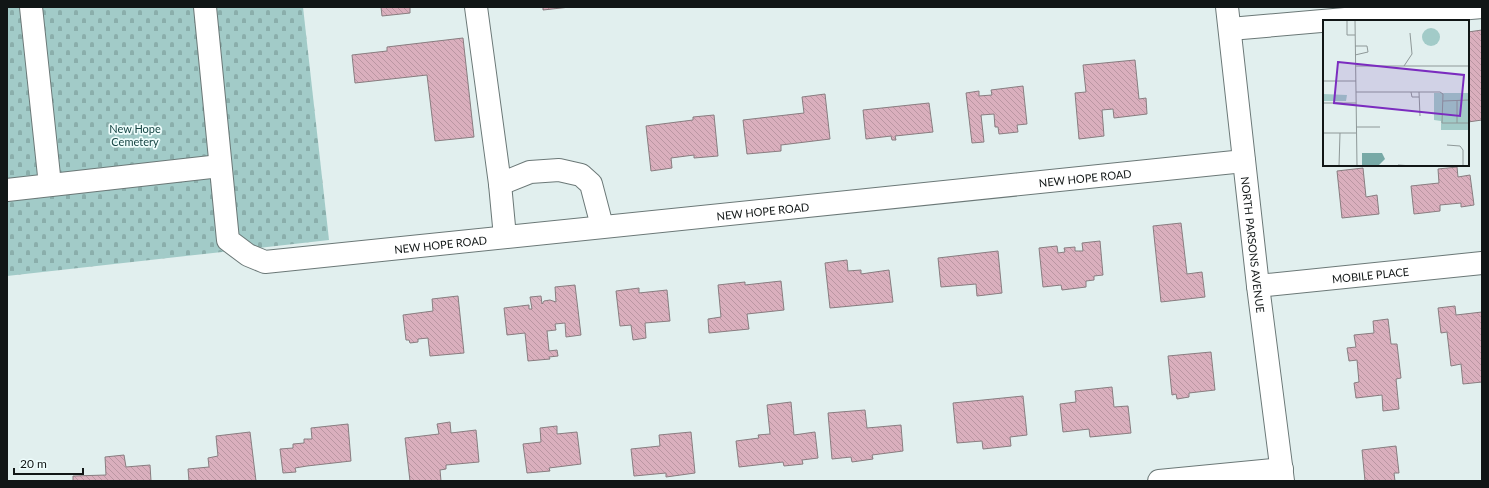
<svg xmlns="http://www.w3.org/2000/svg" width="1489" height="488" font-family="Lato,sans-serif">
	<defs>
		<pattern id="cemetery-stones" width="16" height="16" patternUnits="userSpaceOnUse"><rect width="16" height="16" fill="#a2cbc8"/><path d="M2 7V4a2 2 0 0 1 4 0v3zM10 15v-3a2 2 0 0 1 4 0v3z" fill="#8aaeab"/></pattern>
		<pattern id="building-back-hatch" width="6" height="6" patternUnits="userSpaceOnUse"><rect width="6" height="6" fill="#daafbd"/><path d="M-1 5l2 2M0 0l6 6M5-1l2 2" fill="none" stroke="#ba96a2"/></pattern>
	</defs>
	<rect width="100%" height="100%" fill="#e1efee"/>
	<polygon fill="url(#cemetery-stones)" points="7,7 303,7 329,240 7,276"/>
	<g fill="url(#building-back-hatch)" stroke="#887d80">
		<polygon points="381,7 410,7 410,13 382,16"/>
		<polygon points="543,7 570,7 543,10"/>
		<polygon points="1482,30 1482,120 1468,122 1468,32"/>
		<polygon points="463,38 474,137 435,141 427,75 355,83 352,55 387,51 387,47"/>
		<polygon points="1135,60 1139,99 1146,98 1147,114 1114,118 1113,109 1102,110 1104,136 1079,139 1075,93 1086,92 1083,65"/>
		<polygon points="1023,86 1027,124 1017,125 1018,132 999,134 998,127 995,127 994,114 981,115 984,142 972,143 966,93 979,91 979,96 992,95 991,90"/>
		<polygon points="825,94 830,139 781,145 781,151 747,154 743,120 804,113 802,97"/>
		<polygon points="929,103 933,132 895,136 896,140 892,140 891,136 866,139 863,110"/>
		<polygon points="714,115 718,156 694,158 694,155 671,158 672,168 651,171 646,126 693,120 693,117"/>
		<polygon points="1457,167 1458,177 1470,175 1474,205 1461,207 1461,203 1440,205 1440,211 1414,214 1411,186 1439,183 1438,169"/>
		<polygon points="1363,168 1366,197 1377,195 1379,214 1342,218 1337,171"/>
		<polygon points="1181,223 1187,274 1202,272 1205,297 1161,302 1153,226"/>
		<polygon points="1100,241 1103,275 1094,276 1094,280 1086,281 1086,287 1062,290 1061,285 1043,287 1039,248 1057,246 1058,253 1065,252 1064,248 1075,247 1075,251 1083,251 1082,243"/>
		<polygon points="998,251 1002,293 977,296 976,284 941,287 938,258"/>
		<polygon points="847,260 848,271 861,270 861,274 889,270 893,302 830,308 825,263"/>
		<polygon points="781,281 784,310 747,314 749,329 709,333 708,319 721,317 718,285 745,282 745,285"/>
		<polygon points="575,285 581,335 566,337 565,323 555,324 556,330 547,331 549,351 557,350 558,356 549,357 550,359 528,361 525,333 507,335 504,308 529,305 529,309 532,309 530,297 541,296 542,304 544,301 550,300 556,302 555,287"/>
		<polygon points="639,288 639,293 667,290 670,321 645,323 646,338 633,340 631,325 620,326 616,291"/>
		<polygon points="458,296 464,353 430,356 428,338 418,339 418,342 410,343 409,340 406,340 403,315 433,311 432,299"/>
		<polygon points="1455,306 1456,315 1482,312 1482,382 1463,384 1461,364 1451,366 1447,332 1441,333 1438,308"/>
		<polygon points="1388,319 1391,344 1397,344 1401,378 1396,379 1399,409 1383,411 1382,395 1356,398 1354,383 1359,382 1357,360 1349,361 1347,348 1356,347 1354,335 1374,333 1373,321"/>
		<polygon points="1211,352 1215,390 1189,393 1189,397 1177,399 1176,394 1172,395 1168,356"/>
		<polygon points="1112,387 1114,407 1128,406 1131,433 1090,437 1089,429 1063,432 1060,404 1076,402 1075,391"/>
		<polygon points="1023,396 1027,435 1010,437 1011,446 983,449 982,441 957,443 953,403"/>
		<polygon points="791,402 794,435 815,432 818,458 802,460 803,464 784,466 783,462 739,467 736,441 759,438 758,435 770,434 767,405"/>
		<polygon points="865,410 867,428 901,425 903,451 872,455 873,459 852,462 851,457 832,459 828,413"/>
		<polygon points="450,422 451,433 476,430 479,462 446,465 446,469 440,470 441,481 410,481 405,438 439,434 437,424"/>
		<polygon points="348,424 351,461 307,466 295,468 296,472 283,473 280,449 293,448 293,444 304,443 304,439 312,439 311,428"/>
		<polygon points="557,426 557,434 577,432 581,464 549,468 550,471 527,473 523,444 541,442 540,428"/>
		<polygon points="250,432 256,481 189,481 188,469 209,467 208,458 218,456 216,436"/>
		<polygon points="691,432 695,473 666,477 666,473 634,476 631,449 660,446 659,435"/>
		<polygon points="1396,446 1399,473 1394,473 1395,481 1365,481 1362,450"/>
		<polygon points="124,455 126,467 150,465 151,481 73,481 73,476 106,475 105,457"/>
	</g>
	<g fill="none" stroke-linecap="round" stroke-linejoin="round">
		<defs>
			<g id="minor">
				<polyline points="31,7 50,185"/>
				<path id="s1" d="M205,7L228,240L248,255L265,262L1244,161"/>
				<polyline points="476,7 500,184 505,237"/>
				<polyline points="1230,29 1482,7"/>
				<polyline points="500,184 530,172 559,170 581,175 591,184 602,226"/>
				<polyline points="7,190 220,166"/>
				<path id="s2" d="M1258,286L1482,263"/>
				<polyline points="1159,481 1282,469"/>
			</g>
			<g id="major">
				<path id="s3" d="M1227,7L1258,286L1283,481"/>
			</g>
		</defs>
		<use href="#minor" stroke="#6b7877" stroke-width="24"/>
		<use href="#major" stroke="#6b7877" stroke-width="24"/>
		<use href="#minor" stroke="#fff" stroke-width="22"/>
		<use href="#major" stroke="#fff" stroke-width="22"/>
	</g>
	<g text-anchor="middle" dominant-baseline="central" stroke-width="3.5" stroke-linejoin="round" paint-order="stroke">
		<g font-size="11" fill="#174644" stroke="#eefdfc">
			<text x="135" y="128">New Hope<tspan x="135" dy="13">Cemetery</tspan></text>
		</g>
		<g font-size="11" fill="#111616" stroke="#eefdfc">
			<text stroke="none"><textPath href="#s1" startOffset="1102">NEW HOPE ROAD</textPath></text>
			<text stroke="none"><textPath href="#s1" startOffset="778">NEW HOPE ROAD</textPath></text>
			<text stroke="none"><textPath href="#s1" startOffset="454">NEW HOPE ROAD</textPath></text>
			<text stroke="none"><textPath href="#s3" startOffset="239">NORTH PARSONS AVENUE</textPath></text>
			<text stroke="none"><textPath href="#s2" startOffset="113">MOBILE PLACE</textPath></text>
		</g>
	</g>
	<g transform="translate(1323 20)">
		<rect width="146" height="146" fill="#e1efee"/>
		<path d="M0,74L24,75L23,81H0Z" fill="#a2cbc8"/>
		<path d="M99 17a9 9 0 1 1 18 0a9 9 0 1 1-18 0Z" fill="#a2cbc8"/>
		<path d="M111,73H146V110H118V101L111,100Z" fill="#a2cbc8"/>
		<path d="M59,133L62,139L55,146H39V133Z" fill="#77a9a6"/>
		<path fill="none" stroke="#8e9898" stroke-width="1" d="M24,0V15H32M32,0L34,146M32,26H44L45,32L32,35M0,41V61M33,46H146M81,46L89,34L87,13M0,61H33M33,72H117L120,74L119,103H146V80L120,81M88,72L89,77H96M96,72L97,96M134,80V103M0,83H33M33,107H57M0,113H33M124,125L137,126L140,130V146M75,145L90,146M16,146L17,113"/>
		<path fill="#7b2cbf" fill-opacity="0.15" stroke="#7b2cbf" stroke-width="2" d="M15,42L141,55L137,96L11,83Z"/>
		<rect width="146" height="146" fill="none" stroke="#111616" stroke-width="2"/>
	</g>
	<rect width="1489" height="488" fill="none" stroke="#111616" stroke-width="16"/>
	<path d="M14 468v6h69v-6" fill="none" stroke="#111616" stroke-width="2"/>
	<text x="20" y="468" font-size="12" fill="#111616" stroke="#eefdfc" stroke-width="3" paint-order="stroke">20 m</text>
</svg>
